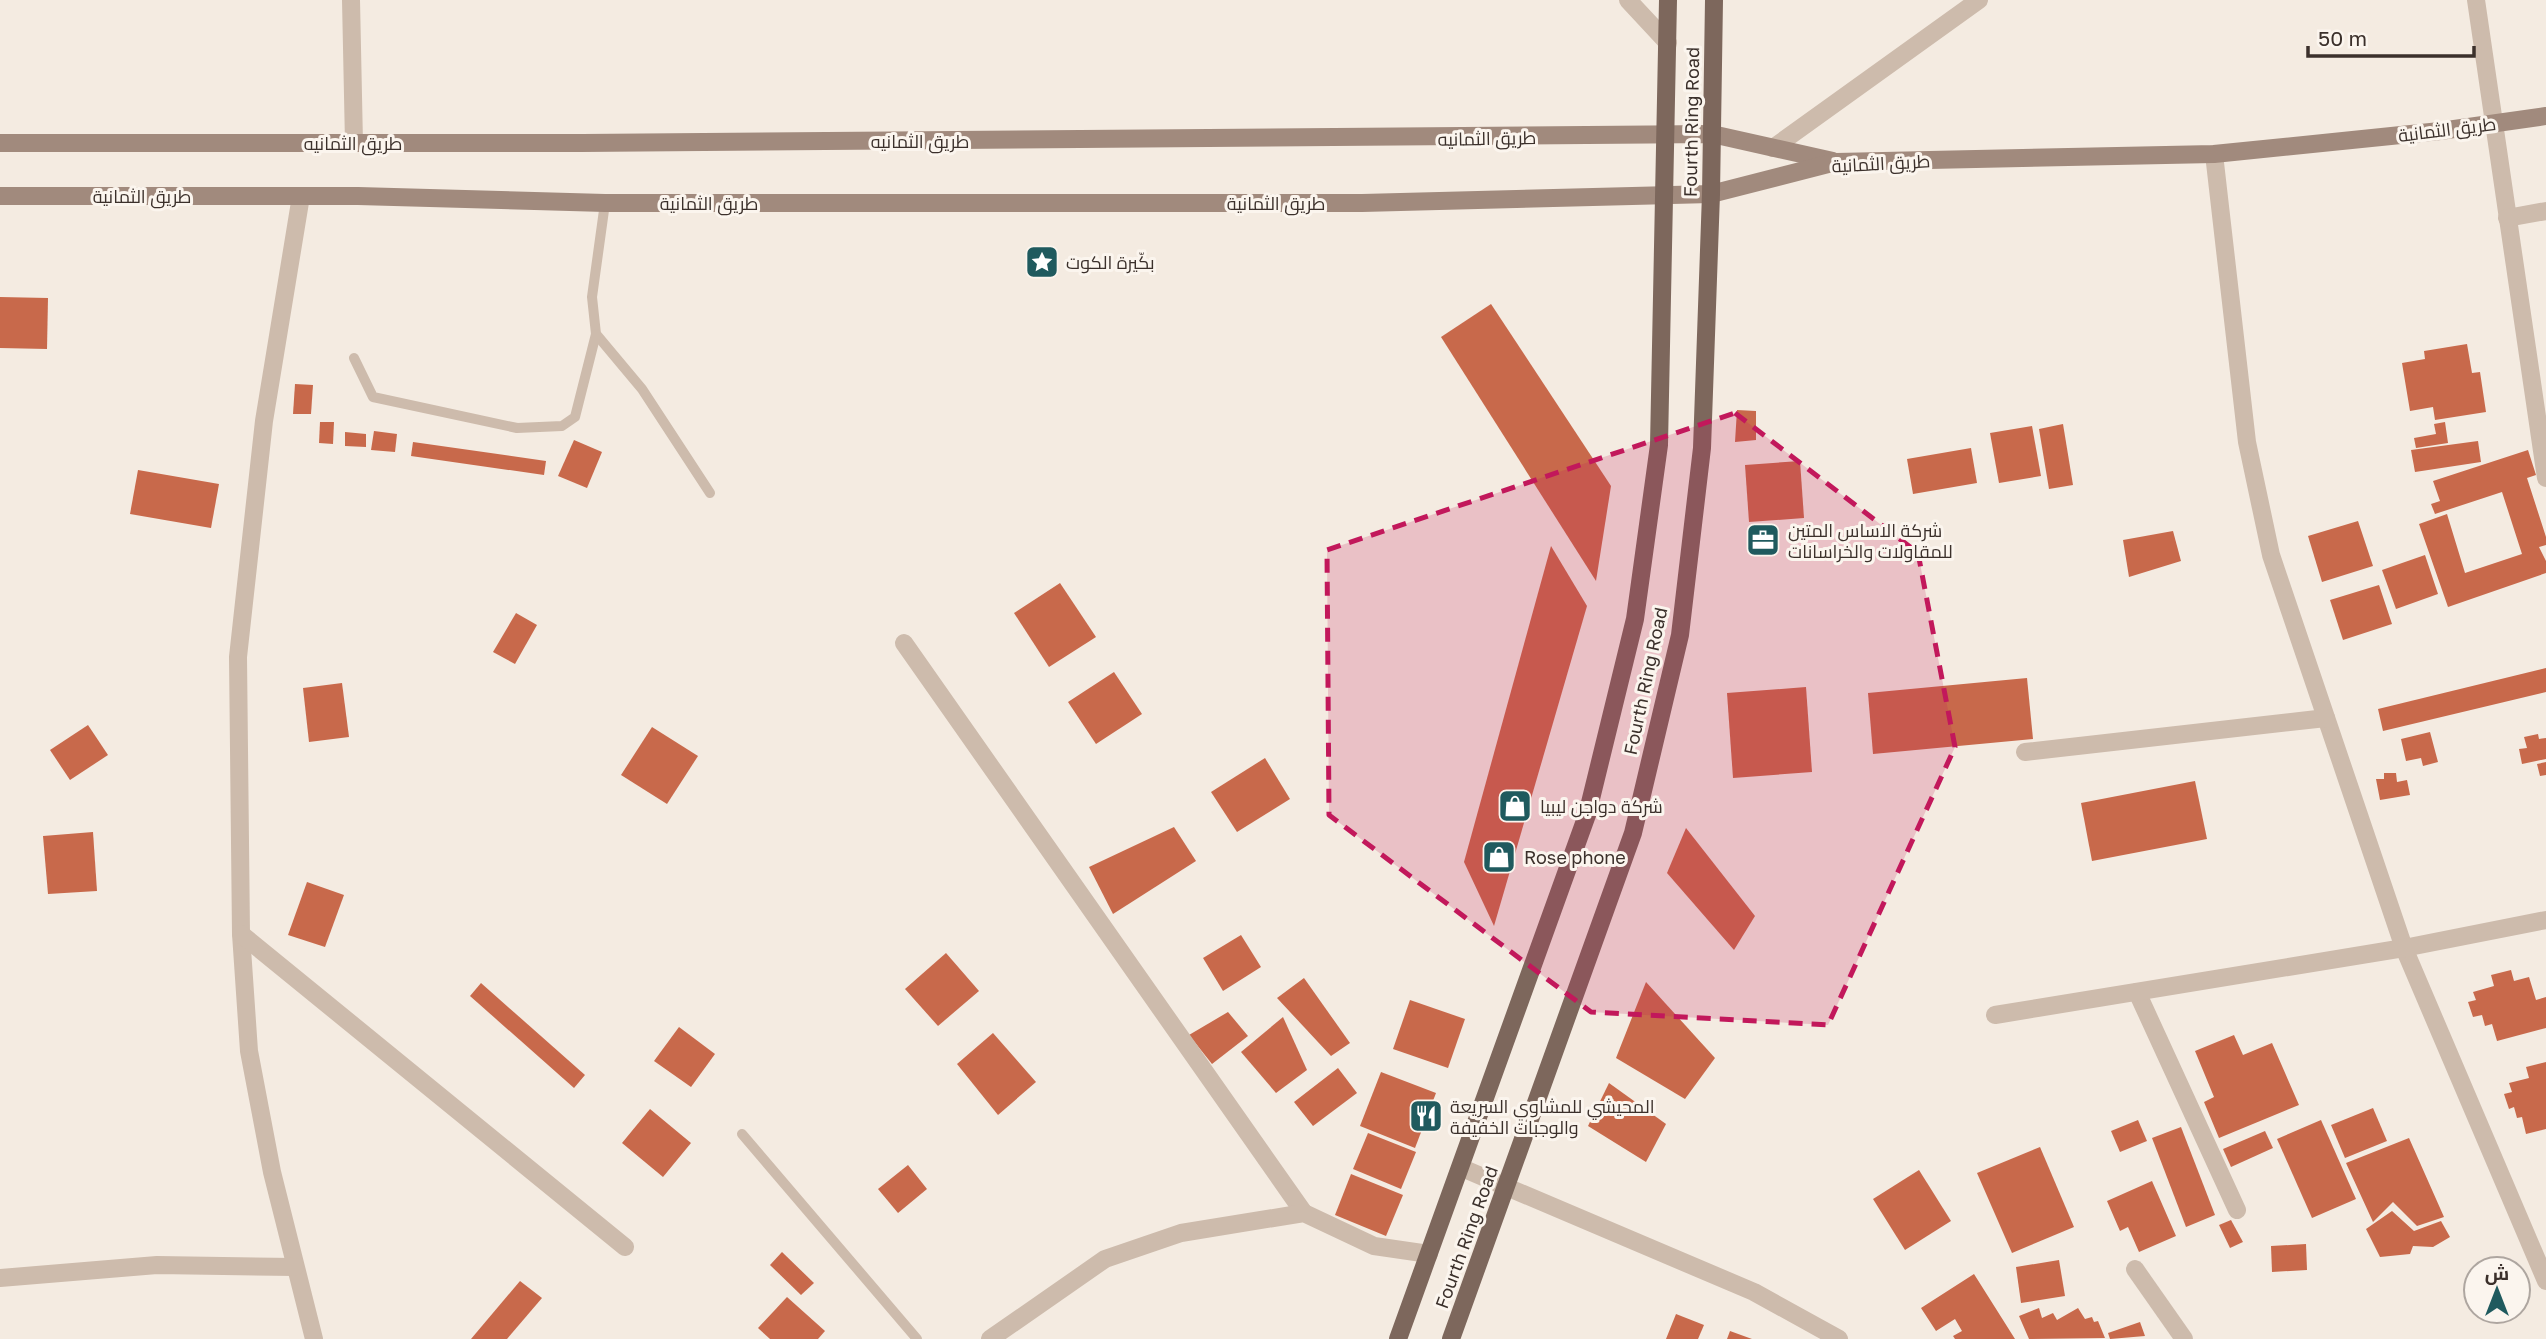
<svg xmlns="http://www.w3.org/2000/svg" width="2546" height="1339" font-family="'Golos Text',Cairo,sans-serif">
	<rect width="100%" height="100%" fill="#f4ebe1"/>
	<g fill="#c8694b">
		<polygon points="0,297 48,298 47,349 0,348"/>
		<polygon points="1491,304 1611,486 1596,581 1441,337"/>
		<polygon points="2467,344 2472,373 2480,372 2486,412 2435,420 2433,407 2410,411 2402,363 2425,359 2424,351"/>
		<polygon points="295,384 313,385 311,414 293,414"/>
		<polygon points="1737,410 1756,411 1756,440 1735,442"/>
		<polygon points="320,422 334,422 333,444 319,443"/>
		<polygon points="2445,422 2448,443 2416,448 2414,438 2436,434 2434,424"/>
		<polygon points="2063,424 2073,485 2049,489 2039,429"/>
		<polygon points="2032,426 2041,476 1999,483 1990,433"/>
		<polygon points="374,431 397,434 395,452 371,450"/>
		<polygon points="345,432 366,434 366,447 345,446"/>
		<polygon points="574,440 602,452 587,488 558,476"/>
		<polygon points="2478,441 2481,462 2415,472 2411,450"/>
		<polygon points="413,442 546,461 544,475 411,456"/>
		<polygon points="1971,448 1977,483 1913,494 1907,459"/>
		<polygon points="2528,450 2536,475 2527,478 2546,537 2546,545 2539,547 2546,561 2546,573 2448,607 2419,524 2447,514 2465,573 2522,554 2502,492 2435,514 2431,504 2440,501 2433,481"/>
		<polygon points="1800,461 1804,518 1749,522 1745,465"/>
		<polygon points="138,470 219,484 211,528 130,514"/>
		<polygon points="2358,521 2373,566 2322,582 2308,536"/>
		<polygon points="2173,531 2181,561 2129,577 2123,540"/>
		<polygon points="1551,546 1587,606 1494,926 1464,862"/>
		<polygon points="2425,555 2438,594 2396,609 2382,570"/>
		<polygon points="1060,583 1096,637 1049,667 1014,613"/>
		<polygon points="2379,585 2392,624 2343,640 2330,600"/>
		<polygon points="516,613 537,625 515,664 493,652"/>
		<polygon points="2546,668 2546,692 2383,731 2378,709"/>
		<polygon points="1114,672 1142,714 1096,744 1068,702"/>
		<polygon points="2027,678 2033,739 1873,754 1868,693"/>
		<polygon points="342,683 349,737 309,742 303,688"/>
		<polygon points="1806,687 1812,772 1733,778 1727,693"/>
		<polygon points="88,725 108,755 70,780 50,750"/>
		<polygon points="652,727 698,756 667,804 621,775"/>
		<polygon points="2430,732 2438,762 2423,766 2421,758 2406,761 2401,739"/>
		<polygon points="2538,734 2539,739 2546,738 2546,759 2522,764 2519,749 2527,748 2524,737"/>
		<polygon points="1265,758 1290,799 1237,832 1211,792"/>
		<polygon points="2546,762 2546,775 2540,776 2537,764"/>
		<polygon points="2384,773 2396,773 2397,782 2407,780 2410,795 2380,800 2376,779 2384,779"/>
		<polygon points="2195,781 2207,839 2092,861 2081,803"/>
		<polygon points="1174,827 1196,861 1113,914 1089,867"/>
		<polygon points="1686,828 1755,916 1734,950 1667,873"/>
		<polygon points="93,832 97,891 48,894 43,836"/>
		<polygon points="307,882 344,895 325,947 288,935"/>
		<polygon points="1241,935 1261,967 1223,991 1203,958"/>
		<polygon points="946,953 979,991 938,1026 905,989"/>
		<polygon points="2511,970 2514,981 2529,977 2536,1000 2546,997 2546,1028 2497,1041 2492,1024 2485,1026 2482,1015 2473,1017 2468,1002 2476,1000 2473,992 2494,986 2491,975"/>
		<polygon points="1304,978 1350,1043 1331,1056 1277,998"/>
		<polygon points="1646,982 1715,1058 1685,1099 1616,1058"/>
		<polygon points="481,983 585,1075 574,1088 470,996"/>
		<polygon points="1410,1000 1465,1019 1448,1068 1393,1049"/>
		<polygon points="1228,1012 1248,1036 1212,1064 1189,1035"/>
		<polygon points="1283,1017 1307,1070 1276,1093 1241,1052"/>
		<polygon points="679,1027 715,1054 691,1087 654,1061"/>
		<polygon points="993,1033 1036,1082 998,1115 957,1064"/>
		<polygon points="2234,1035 2243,1055 2272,1043 2299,1105 2219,1138 2204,1102 2214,1097 2195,1051"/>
		<polygon points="2546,1062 2546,1129 2526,1134 2522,1117 2517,1118 2514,1107 2509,1109 2504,1094 2512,1092 2509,1083 2529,1078 2526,1067"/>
		<polygon points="1338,1068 1357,1093 1313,1126 1294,1102"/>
		<polygon points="1381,1072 1436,1093 1415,1148 1360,1126"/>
		<polygon points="1609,1083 1666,1124 1646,1162 1588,1126"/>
		<polygon points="2373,1108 2387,1141 2345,1158 2331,1125"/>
		<polygon points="650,1109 691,1143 663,1177 622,1143"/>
		<polygon points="2138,1120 2147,1141 2120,1152 2111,1131"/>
		<polygon points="2321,1120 2356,1199 2312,1218 2277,1139"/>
		<polygon points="2181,1127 2215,1215 2186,1227 2152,1138"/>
		<polygon points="2265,1131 2273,1148 2231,1167 2223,1149"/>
		<polygon points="1368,1133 1416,1152 1401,1189 1353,1169"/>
		<polygon points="2409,1138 2444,1217 2417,1226 2393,1202 2373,1222 2346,1163"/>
		<polygon points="2040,1147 2074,1227 2012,1253 1977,1173"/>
		<polygon points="908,1165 927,1189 898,1213 878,1189"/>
		<polygon points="1919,1170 1951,1221 1905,1250 1873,1199"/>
		<polygon points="1351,1174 1403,1195 1386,1236 1335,1215"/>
		<polygon points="2152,1181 2176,1236 2139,1252 2128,1227 2120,1231 2107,1201"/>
		<polygon points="2392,1211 2414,1231 2441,1221 2450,1237 2433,1247 2413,1246 2410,1254 2380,1257 2366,1229"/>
		<polygon points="2231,1220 2243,1242 2230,1248 2219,1225"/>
		<polygon points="2306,1244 2307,1270 2272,1272 2271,1246"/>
		<polygon points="782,1252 814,1283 801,1295 770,1265"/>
		<polygon points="2059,1260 2065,1296 2021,1303 2016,1267"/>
		<polygon points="1974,1274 2015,1339 1955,1339 1953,1336 1962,1331 1955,1319 1936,1331 1921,1308"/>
		<polygon points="520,1281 542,1298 507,1339 471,1339"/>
		<polygon points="787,1297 825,1331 818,1339 770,1339 758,1328"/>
		<polygon points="2039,1308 2042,1318 2053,1313 2057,1320 2078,1308 2085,1319 2092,1317 2094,1322 2098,1321 2105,1338 2029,1339 2019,1316"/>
		<polygon points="1676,1314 1704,1325 1698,1339 1666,1339"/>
		<polygon points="2140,1322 2145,1336 2110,1339 2108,1333"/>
		<polygon points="1730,1331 1752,1339 1727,1339"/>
	</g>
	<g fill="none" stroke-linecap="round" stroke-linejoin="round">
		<g stroke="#cdbbac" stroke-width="10">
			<polyline points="605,203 592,297 596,334 642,389 710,493"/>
			<polyline points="354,358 373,397 517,428 562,426 575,417 596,334"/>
			<polyline points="742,1134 917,1339"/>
		</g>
		<g stroke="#cdbbac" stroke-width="18">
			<polyline points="351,0 354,143"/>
			<polyline points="1628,0 1668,43"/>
			<polyline points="2476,0 2546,478"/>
			<polyline points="1773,148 1979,0"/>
			<polyline points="2214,154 2247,442 2271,555 2404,948 2546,1281"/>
			<polyline points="301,196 264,421 238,657 241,934 249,1051 272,1172 314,1339"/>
			<polyline points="2507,218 2546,211"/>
			<polyline points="904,643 1304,1213"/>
			<polyline points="2025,752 2326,718"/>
			<polyline points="241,934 625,1247"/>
			<polyline points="2137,992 2237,1210"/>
			<polyline points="1995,1015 2404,948 2546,920"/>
			<polyline points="1462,1168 1754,1292 1839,1339"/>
			<polyline points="2135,1269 2184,1339"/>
			<polyline points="0,1278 157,1265 295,1267"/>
			<polyline points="990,1339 1105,1259 1181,1233 1304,1213 1374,1246 1429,1254"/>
		</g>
		<g stroke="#a18a7d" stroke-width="18">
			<polyline points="0,143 582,143 1712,134 1833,161"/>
			<polyline points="0,196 358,196 605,203 1362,203 1711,194 1836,162 2214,154 2440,131 2546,116"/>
		</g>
		<g stroke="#7d675c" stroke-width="18">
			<polyline points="1398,1339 1587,815 1635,619 1659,445 1668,0"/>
			<polyline points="1451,1339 1633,833 1680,635 1702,448 1711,194 1714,0"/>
		</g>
	</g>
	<path fill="#c2185b" fill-opacity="0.2" stroke="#c2185b" stroke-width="5" stroke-dasharray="14 9" stroke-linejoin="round" d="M1735,413L1918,553L1955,747L1828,1025L1591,1012L1329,815L1327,550Z"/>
	<defs>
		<symbol id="sight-square" viewBox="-11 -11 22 22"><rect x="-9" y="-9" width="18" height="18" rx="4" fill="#1f5a5e" stroke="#fbf5ee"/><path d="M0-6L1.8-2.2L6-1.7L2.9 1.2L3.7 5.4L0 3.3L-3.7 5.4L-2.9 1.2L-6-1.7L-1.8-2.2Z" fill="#fff"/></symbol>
		<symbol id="office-square" viewBox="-11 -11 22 22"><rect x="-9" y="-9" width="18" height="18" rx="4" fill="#1f5a5e" stroke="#fbf5ee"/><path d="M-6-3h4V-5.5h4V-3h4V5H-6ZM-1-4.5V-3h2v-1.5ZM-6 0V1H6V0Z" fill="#fff"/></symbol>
		<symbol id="shop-square" viewBox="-11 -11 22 22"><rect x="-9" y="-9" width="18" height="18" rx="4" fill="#1f5a5e" stroke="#fbf5ee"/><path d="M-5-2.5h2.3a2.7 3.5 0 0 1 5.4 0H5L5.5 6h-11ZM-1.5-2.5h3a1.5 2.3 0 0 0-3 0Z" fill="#fff"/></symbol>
		<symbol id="restaurant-square" viewBox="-11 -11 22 22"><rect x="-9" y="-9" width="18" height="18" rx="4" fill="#1f5a5e" stroke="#fbf5ee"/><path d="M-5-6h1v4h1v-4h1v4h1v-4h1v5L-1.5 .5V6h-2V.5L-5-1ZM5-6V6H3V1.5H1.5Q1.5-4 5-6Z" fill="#fff"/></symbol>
	</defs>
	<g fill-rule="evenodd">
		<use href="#sight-square" x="1023" y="243" width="38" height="38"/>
		<use href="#office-square" x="1744" y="521" width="38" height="38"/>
		<use href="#shop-square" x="1496" y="787" width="38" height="38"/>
		<use href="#shop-square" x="1480" y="838" width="38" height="38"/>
		<use href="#restaurant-square" x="1407" y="1097" width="38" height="38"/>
	</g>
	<g text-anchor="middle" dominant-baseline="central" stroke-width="6" stroke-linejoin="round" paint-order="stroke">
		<g font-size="18" fill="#3b302b" stroke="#fbf5ee">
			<text transform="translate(1691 122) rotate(-89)">Fourth Ring Road</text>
			<text transform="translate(2447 129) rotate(-7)">طريق الثمانية</text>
			<text transform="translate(1487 138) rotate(-1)">طريق الثمانيه</text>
			<text x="920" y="141">طريق الثمانيه</text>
			<text x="353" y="143">طريق الثمانيه</text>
			<text transform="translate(1881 163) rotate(-3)">طريق الثمانية</text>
			<text x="142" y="196">طريق الثمانية</text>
			<text x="709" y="203">طريق الثمانية</text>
			<text x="1276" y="203">طريق الثمانية</text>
			<text transform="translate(1645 681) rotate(-78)">Fourth Ring Road</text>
			<text transform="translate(1466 1237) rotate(-70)">Fourth Ring Road</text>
		</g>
		<g font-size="18" fill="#3b302b" stroke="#fbf5ee" text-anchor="start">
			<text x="1066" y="262">بكّيرة الكوت</text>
			<text x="1788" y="530">شركة الاساس المتين<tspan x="1788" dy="21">للمقاولات والخراسانات</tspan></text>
			<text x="1540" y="806">شركة دواجن ليبيا</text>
			<text x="1524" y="857">Rose phone</text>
			<text x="1450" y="1106">المحيشي للمشاوي السريعة<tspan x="1450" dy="21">والوجبات الخفيفة</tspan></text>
		</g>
	</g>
	<g transform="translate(2497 1290)"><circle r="33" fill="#fbf5ee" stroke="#aea6a0" stroke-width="2"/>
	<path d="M0-5L12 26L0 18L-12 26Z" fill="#1f5a5e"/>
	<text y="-10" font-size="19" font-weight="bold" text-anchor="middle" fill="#3b302b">ش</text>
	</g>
	<path d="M2308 46v10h166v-10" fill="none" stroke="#3b302b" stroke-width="3.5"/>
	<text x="2318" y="46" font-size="21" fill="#3b302b" stroke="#fbf5ee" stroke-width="5" paint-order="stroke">50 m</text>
</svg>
